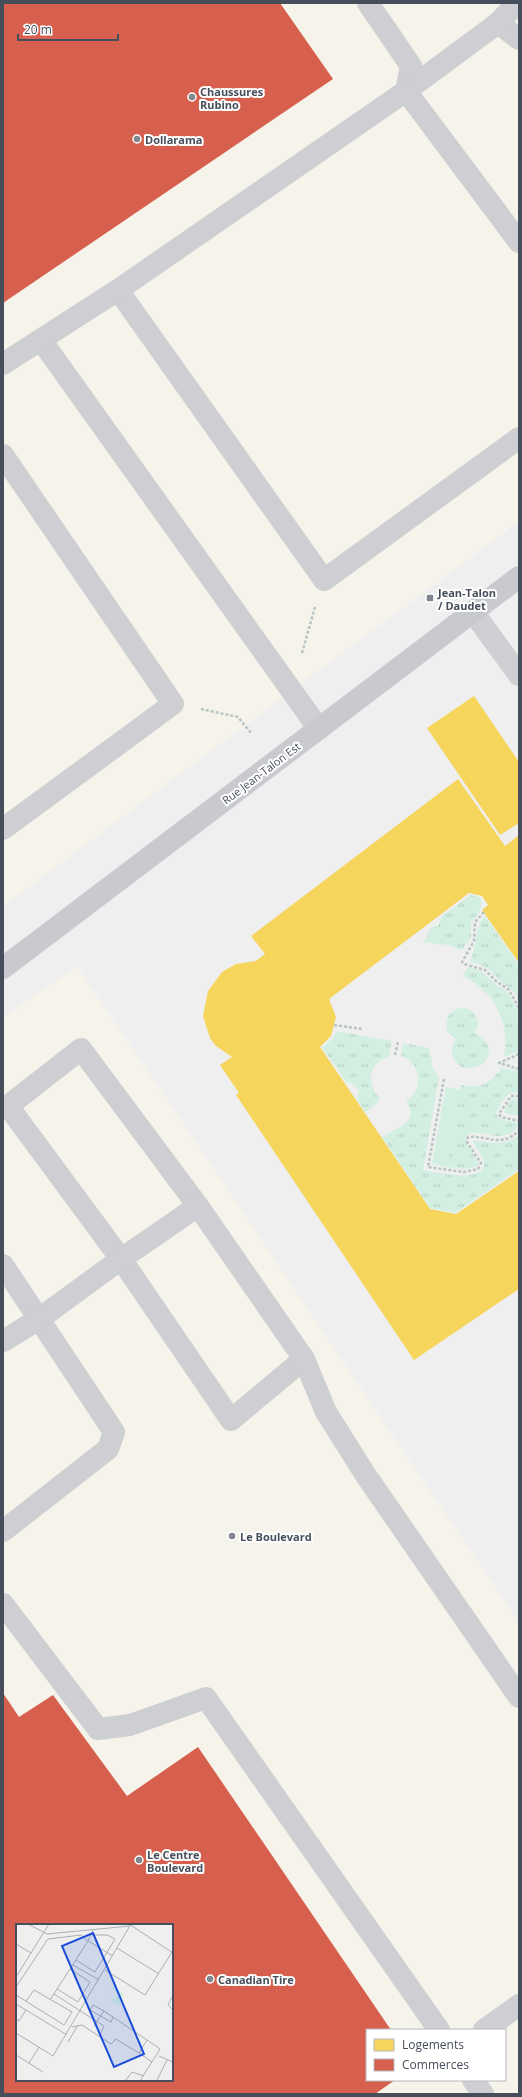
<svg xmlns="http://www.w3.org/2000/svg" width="522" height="2097" font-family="'Open Sans',sans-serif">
	<defs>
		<pattern id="grass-tufts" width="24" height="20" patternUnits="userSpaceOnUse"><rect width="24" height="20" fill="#d2efe2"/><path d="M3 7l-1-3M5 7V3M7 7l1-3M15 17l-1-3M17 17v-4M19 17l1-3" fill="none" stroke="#b6cfc4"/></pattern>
	</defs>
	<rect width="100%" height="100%" fill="#efefef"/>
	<g fill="#f6f4ea" fill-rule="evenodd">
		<polygon points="3,3 519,3 519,521 3,906"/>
		<path d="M77,966L519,1623V2094H3V1018ZM17,1925H172V2080H17ZM367,2030H505V2080H367Z"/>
	</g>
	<g fill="url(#grass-tufts)">
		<path d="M471,895L481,898C483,911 478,913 471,923V938L462,950L448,945L421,942L426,939L431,927L438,926L442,916Z"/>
		<path d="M485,916L519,965V1003L515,993L498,979L490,970L481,965L470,962C477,948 474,927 485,916Z"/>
		<path d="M468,967C485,970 485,976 497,985C501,988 507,990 509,995C513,1001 514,1006 519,1011V1051L504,1057C510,1022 495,992 463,976Z"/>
		<path d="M461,1008C471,1008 476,1014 478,1024L475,1033C499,1044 490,1072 463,1068C452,1061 448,1050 456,1039L447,1031C445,1019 448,1011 461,1008Z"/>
		<path d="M336,1031L392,1041L389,1056C368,1063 366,1083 380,1099L375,1105L365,1112L357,1100L359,1090L351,1083L346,1082L322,1048L333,1038Z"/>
		<path d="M403,1043L429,1048L433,1069L439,1077L423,1170C434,1172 483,1184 484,1164C484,1157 476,1148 473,1142L474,1140C490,1143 505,1146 519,1135V1169L455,1213L430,1208L382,1137C395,1128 421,1123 406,1101C424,1090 422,1062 401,1056Z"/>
		<path d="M501,1068L519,1071V1093C506,1090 501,1104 496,1114L501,1119L518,1123V1127C500,1146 487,1128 467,1134L466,1142L478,1162V1166L466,1169L447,1167L461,1085C479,1089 491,1084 501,1068Z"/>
		<polygon points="514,1098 519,1099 519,1116 505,1113 504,1111 510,1101"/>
	</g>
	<polygon fill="#d2efe2" points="446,1087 461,1090 447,1167 432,1164"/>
	<g fill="#f6d55c">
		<polygon points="474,696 519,762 519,823 500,835 427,728"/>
		<polygon points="458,779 505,846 519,835 519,963 482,910 488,905 482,896 469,893 329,999 336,1017 331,1036 320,1047 430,1209 456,1214 519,1171 519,1289 414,1360 236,1095 239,1093 220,1065 232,1057 216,1046 210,1038 203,1016 208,991 222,972 236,964 256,961 265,954 251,936"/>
	</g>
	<g fill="#d6604d" fill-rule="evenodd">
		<polygon points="3,3 280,3 333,79 3,303"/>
		<path d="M3,1693L19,1717L53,1695L127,1796L198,1747L391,2030H367V2080H395L375,2094H3ZM17,1925H172V2080H17Z"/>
	</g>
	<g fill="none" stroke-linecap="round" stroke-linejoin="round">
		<g stroke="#b8c4c3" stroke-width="2.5" stroke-dasharray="3 2" stroke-linecap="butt">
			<polyline points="302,653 315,607"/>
			<polyline points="201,709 238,717 251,733"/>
			<polyline points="484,912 475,922 474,941 462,962 464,964 485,970 496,981 509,990 519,1008"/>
			<polyline points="334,1025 362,1029"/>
			<polyline points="519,1054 499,1063 519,1069"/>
			<polyline points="395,1055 398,1042"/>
			<path d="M444,1079L428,1167L464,1172L478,1169L481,1163L467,1142L468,1137C488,1135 501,1149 519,1130"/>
			<polyline points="519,1096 511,1096 499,1114 501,1117 519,1121"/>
		</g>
		<g stroke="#cdcfd2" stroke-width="22">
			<polyline points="368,3 411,66 406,91"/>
			<polyline points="498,23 519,39"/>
			<polyline points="406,91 498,23 517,3"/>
			<polyline points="118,290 324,580 519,438"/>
			<polyline points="41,340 319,729"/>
			<polyline points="3,364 118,290 406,91 519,242"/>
			<polyline points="3,455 173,704 3,829"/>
			<polyline points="473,612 519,675"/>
			<polyline points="198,1206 81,1049 8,1106 121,1259 231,1420 304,1359"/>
			<polyline points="3,1265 114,1432 108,1449 3,1531"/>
			<polyline points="3,1341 39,1319 121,1259 198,1206 304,1359 326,1412 365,1474 519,1697"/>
			<polyline points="3,1604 98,1729 130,1725 206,1698 439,2030"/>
			<polyline points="484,2030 519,2005"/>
			<polyline points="473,2080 483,2094"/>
		</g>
		<polyline stroke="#c8cacf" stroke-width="22" points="3,968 519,577"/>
	</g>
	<g fill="#81868f" stroke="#fff" stroke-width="1.5">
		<circle cx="192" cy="97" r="4"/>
		<circle cx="137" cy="139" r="4"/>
		<rect x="426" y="594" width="8" height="8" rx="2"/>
		<circle cx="232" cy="1536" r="4"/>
		<circle cx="139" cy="1860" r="4"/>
		<circle cx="210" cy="1979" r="4"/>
	</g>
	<g text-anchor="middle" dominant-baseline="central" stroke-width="4" stroke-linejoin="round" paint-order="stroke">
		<g font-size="11" font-weight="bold" fill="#464e5b" stroke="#fff" text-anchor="start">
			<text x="200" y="91">Chaussures<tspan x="200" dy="13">Rubino</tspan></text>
			<text x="145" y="139">Dollarama</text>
			<text x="438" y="592">Jean-Talon<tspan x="438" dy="13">/ Daudet</tspan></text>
			<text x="240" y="1536">Le Boulevard</text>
			<text x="147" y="1854">Le Centre<tspan x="147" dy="13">Boulevard</tspan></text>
			<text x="218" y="1979">Canadian Tire</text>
		</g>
		<g font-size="11" fill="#464e5b" stroke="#fff">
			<text transform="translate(261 773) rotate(-37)">Rue Jean-Talon Est</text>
		</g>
	</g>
	<g transform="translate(16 1924)">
		<rect width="157" height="157" fill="#efefef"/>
		<path d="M96,62L108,70L103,81L96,78L95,72L100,79V73L104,71L97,65L94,66Z" fill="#d2efe2"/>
		<path fill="none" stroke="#abafb4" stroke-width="1" d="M12,0L31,10L114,2M113,0L157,29M0,20L15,29M101,24L143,50M60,36L79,48L99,15L91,11H76M57,41L83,56M89,46L129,71L156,28M0,53L33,0M0,63L32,15L65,11L72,17L77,6M41,65L62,78L74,58L54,45M38,70L88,102L83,113M0,71L48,101L56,88L18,66L10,77M157,71L152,81L157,86M34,76L72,17L97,32M0,80L10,86L3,97L0,94M10,86L51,111M88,87L77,81L74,86L95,98L97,93M56,103L66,101L95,120L100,115L123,129L131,116L88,87L78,102M0,109L37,132M52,118L62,101M123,129L136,138M0,131L27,148M37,132L115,0M143,132L157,138M13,139L23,123M141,156L151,136M109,157L116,148L128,152M124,157L144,125L131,116"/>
		<path fill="#1d4ed8" fill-opacity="0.15" stroke="#1d4ed8" stroke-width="2" d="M77,9L128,130L98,143L46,22Z"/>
		<rect width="157" height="157" fill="none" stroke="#464e5b" stroke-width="2"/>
	</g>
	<rect width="522" height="2097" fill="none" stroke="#464e5b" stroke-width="8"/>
	<rect x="366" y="2029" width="140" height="52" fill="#ffffff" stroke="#b5b8bd"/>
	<rect x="374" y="2039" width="20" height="12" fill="#f6d55c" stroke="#b5b8bd"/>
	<text x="402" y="2049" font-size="12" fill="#464e5b">Logements</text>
	<rect x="374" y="2059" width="20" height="12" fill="#d6604d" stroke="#b5b8bd"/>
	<text x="402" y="2069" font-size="12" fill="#464e5b">Commerces</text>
	<path d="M18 34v6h100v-6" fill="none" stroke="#464e5b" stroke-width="2"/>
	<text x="24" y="34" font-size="12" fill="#464e5b" stroke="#ffffff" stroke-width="3" paint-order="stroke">20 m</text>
</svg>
